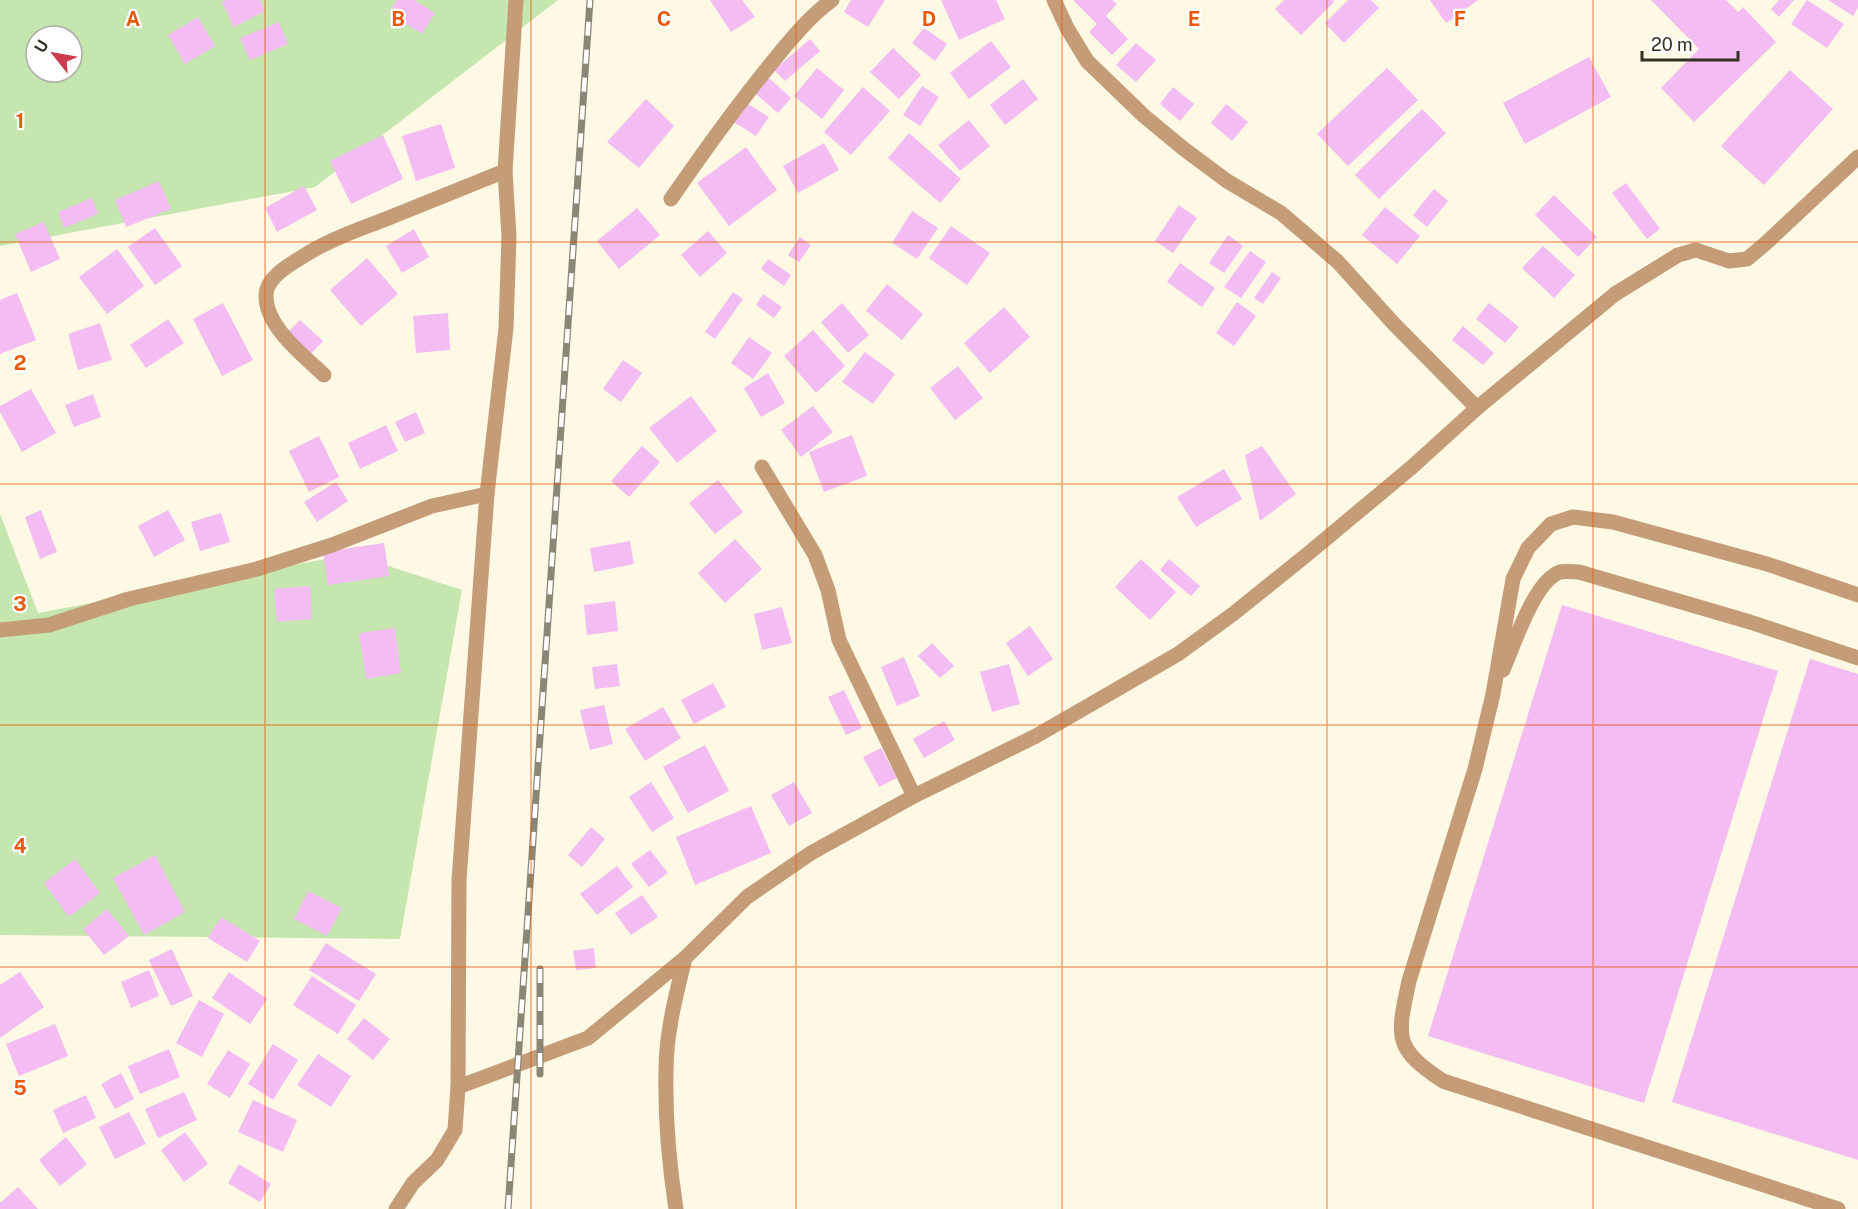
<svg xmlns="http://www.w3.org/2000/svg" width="1858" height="1209" font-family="'Public Sans',sans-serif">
	<rect width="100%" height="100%" fill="#fef9e5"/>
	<g fill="#c5e6af" fill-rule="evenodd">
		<path d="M0,0H558L315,187L0,246ZM36,36H72V72H36Z"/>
		<polygon points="0,514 38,613 352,554 462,590 400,939 0,935"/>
	</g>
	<g fill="#f3bcf2">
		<polygon points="226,0 260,0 265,11 234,27 222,2"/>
		<polygon points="397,0 414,0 435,13 422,34 389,13"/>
		<polygon points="710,0 742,0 755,17 731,32"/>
		<polygon points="851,0 885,0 868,27 844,12"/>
		<polygon points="941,0 996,0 1005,19 959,40"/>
		<polygon points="1073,0 1112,0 1117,4 1106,16 1128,39 1112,55 1089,32 1097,24"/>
		<polygon points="1284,0 1333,0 1334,2 1301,35 1275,9"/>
		<polygon points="1348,0 1371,0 1379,8 1344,43 1325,23"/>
		<polygon points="1430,0 1478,0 1446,23"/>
		<polygon points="1651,0 1726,0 1738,12 1743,7 1776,42 1694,122 1661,88 1699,49"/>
		<polygon points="1779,0 1794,0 1779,17 1771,9"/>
		<polygon points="1807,0 1844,24 1827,48 1791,24"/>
		<polygon points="1828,0 1858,0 1858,8 1853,16"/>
		<polygon points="198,17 215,46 185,64 168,35"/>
		<polygon points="279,22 288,44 250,60 240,38"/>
		<polygon points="924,28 947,44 935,61 912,43"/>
		<polygon points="810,39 820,51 785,81 774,70"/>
		<polygon points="991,41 1011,67 969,99 950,73"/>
		<polygon points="1136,43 1156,60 1136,82 1116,65"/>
		<polygon points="893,48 921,75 899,99 870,72"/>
		<polygon points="1589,57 1611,97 1525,144 1503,103"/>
		<polygon points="817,68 844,90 822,119 794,96"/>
		<polygon points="1387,68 1418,100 1348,166 1317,134"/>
		<polygon points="1790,70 1833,109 1764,185 1721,146"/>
		<polygon points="769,78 791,98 778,113 756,94"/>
		<polygon points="1023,79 1038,99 1005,125 990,105"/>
		<polygon points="922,86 939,97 920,126 903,115"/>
		<polygon points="863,87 890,111 851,155 824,132"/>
		<polygon points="1173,87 1194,104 1180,121 1160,104"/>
		<polygon points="646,99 674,126 639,168 607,142"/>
		<polygon points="745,102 769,117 756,136 732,121"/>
		<polygon points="1226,104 1248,122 1232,141 1211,123"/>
		<polygon points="1422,109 1446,133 1379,199 1355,175"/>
		<polygon points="969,120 990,146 960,171 938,145"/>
		<polygon points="441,124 455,168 416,181 402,136"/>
		<polygon points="909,133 961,179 940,203 888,158"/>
		<polygon points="383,135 403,179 351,204 330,161"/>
		<polygon points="824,143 839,170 798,193 783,166"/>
		<polygon points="746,147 777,190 729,226 697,183"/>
		<polygon points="159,181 171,209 126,227 115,200"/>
		<polygon points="1626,183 1660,229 1647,239 1612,193"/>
		<polygon points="304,186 317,210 277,232 265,208"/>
		<polygon points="1434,189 1448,201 1427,227 1413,215"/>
		<polygon points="1554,195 1597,237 1578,257 1535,215"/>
		<polygon points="92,198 98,214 64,228 58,212"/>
		<polygon points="1179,205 1197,218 1173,253 1155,241"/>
		<polygon points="1385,207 1420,236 1397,264 1362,235"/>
		<polygon points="637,208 660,235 619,269 597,241"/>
		<polygon points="912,211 938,228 917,259 892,243"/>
		<polygon points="44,222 60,259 31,272 15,234"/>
		<polygon points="951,226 990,253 967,285 929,258"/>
		<polygon points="155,228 182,266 155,285 128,247"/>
		<polygon points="414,229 429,257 402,273 386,246"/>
		<polygon points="708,231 727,253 700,277 681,255"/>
		<polygon points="1228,235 1243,246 1224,273 1209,263"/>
		<polygon points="800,237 811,245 799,262 788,255"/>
		<polygon points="1543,246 1575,275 1554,298 1522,268"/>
		<polygon points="117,249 144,286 107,314 79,277"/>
		<polygon points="1250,251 1266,262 1241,298 1224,287"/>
		<polygon points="367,258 398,294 361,326 330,290"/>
		<polygon points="768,259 791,275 784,286 761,269"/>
		<polygon points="1180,263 1215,288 1202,307 1167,282"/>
		<polygon points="1272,272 1281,278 1263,304 1254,298"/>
		<polygon points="887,284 923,314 902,340 866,311"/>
		<polygon points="733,292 743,299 715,339 705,332"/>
		<polygon points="17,293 36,340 0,354 0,300"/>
		<polygon points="763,294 782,307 774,318 756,305"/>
		<polygon points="1237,302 1256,316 1234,346 1216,333"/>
		<polygon points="223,303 253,360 222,376 193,319"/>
		<polygon points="842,303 869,335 848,353 821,322"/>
		<polygon points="1489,303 1519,327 1505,343 1476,319"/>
		<polygon points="1004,307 1030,337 990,373 964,343"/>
		<polygon points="448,313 450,350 416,353 413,316"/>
		<polygon points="168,319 184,343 146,368 130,345"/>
		<polygon points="300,320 323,341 311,354 288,332"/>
		<polygon points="100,323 112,360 78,370 68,334"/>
		<polygon points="1463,326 1494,353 1483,365 1452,340"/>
		<polygon points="813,330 845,366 816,393 784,356"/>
		<polygon points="749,337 772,353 753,379 731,363"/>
		<polygon points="865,352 895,374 873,404 842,382"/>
		<polygon points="623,360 642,373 621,402 603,389"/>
		<polygon points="958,366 983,398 955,420 930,388"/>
		<polygon points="768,373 785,403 761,417 744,388"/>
		<polygon points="31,389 56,433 22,452 0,412 0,406"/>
		<polygon points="93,394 101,417 74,427 65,405"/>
		<polygon points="691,396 717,431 677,463 649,428"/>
		<polygon points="813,406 833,432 801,457 781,430"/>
		<polygon points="416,412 425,433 405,442 395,422"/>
		<polygon points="386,425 398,451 360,469 348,443"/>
		<polygon points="852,435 867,476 824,492 809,452"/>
		<polygon points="319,436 339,477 309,492 289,451"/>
		<polygon points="642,446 660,462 629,497 611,481"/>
		<polygon points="1262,446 1296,494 1260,521 1245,455"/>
		<polygon points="1224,469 1242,499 1196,527 1177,497"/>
		<polygon points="718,480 743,512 715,534 689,503"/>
		<polygon points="336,482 348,501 317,522 304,502"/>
		<polygon points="41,510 57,552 40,559 25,517"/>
		<polygon points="168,510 185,540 154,557 138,526"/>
		<polygon points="221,513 230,542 200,551 191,522"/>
		<polygon points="735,539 762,569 725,603 698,573"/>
		<polygon points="630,541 634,564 594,572 590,548"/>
		<polygon points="384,543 389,576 328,585 323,552"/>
		<polygon points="1141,559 1176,592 1150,620 1115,587"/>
		<polygon points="1169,559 1200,586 1191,596 1160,570"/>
		<polygon points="310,586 312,619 277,622 274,589"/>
		<polygon points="615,601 618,631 587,635 584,605"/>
		<polygon points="1562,605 1778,671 1644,1103 1428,1036"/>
		<polygon points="782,607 792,643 762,650 754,614"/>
		<polygon points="1030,626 1053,659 1028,676 1006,643"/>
		<polygon points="395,628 401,673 366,679 359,633"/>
		<polygon points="932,643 954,666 940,678 918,656"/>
		<polygon points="904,657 920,696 897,706 881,667"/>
		<polygon points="1810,659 1858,674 1858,1160 1672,1102"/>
		<polygon points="617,664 620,686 595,689 592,667"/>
		<polygon points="1009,664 1020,704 992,712 980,672"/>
		<polygon points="713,683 726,707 694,724 681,700"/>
		<polygon points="844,690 862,728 846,735 828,697"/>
		<polygon points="604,705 613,744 590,750 580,710"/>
		<polygon points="663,707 681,738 645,761 625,729"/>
		<polygon points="944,721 955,740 924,758 913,739"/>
		<polygon points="705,745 729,791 688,813 663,767"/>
		<polygon points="881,748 897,778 879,787 863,757"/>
		<polygon points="651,782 674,818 652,832 629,797"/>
		<polygon points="794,782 812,813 789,826 771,795"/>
		<polygon points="751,806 771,853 695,885 676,837"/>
		<polygon points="591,827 605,839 582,867 568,855"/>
		<polygon points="650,850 668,873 649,887 631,864"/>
		<polygon points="155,855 185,912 144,935 113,878"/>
		<polygon points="75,859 100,893 69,917 44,883"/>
		<polygon points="617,866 633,887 597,915 580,894"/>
		<polygon points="308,891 342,908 327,936 294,919"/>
		<polygon points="642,895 658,917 631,935 615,913"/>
		<polygon points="107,909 129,936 104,955 83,929"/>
		<polygon points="221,917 260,941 247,962 208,938"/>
		<polygon points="326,943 376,974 359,1001 309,970"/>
		<polygon points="594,948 596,968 576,970 573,951"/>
		<polygon points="172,949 193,996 171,1006 149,960"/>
		<polygon points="149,970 159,996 131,1008 121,982"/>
		<polygon points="20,972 44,1007 0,1038 0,985"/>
		<polygon points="229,972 267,999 250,1024 212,998"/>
		<polygon points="312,976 356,1005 338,1034 293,1005"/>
		<polygon points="199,1000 224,1014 202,1057 176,1043"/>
		<polygon points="364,1018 390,1039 373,1060 347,1039"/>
		<polygon points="55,1024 68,1056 19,1076 6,1044"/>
		<polygon points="273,1044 298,1060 273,1100 248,1084"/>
		<polygon points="169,1049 180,1077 140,1094 128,1066"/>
		<polygon points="228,1050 250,1064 230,1098 207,1084"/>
		<polygon points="318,1054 351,1076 331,1107 297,1085"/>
		<polygon points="121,1073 134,1099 115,1109 101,1084"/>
		<polygon points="184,1092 197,1120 158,1138 145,1109"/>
		<polygon points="86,1095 96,1118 63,1133 53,1110"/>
		<polygon points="253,1100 297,1120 283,1152 238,1132"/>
		<polygon points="129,1112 146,1144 115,1159 99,1127"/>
		<polygon points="185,1132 208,1164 184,1182 161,1150"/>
		<polygon points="66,1137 87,1164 60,1186 39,1160"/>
		<polygon points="239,1164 271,1184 260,1202 228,1183"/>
		<polygon points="18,1187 38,1209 0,1209 0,1203"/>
	</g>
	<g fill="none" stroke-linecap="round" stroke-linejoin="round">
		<g stroke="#c49c77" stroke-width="15">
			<path d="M1503,670C1514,645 1534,581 1560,572C1566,571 1574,572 1579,572L1750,622L1858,658"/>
			<path d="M676,1209C669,1164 665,1117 666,1071C666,1033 676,995 685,958"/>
			<path d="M1838,1209L1443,1081C1393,1048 1397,1037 1409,981L1475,769L1493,694L1513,579L1528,548L1551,524L1573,517L1613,522L1767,564L1858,595"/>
		</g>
		<g stroke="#c49c77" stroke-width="15">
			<polyline points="1054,0 1067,28 1087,61 1144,116 1184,149 1227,181 1281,213 1338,262 1394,324 1477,408"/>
			<path d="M671,199C704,151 737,105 774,60C791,39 810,16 832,0"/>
			<path d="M324,375C303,355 265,326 266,295C266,278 289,265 302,257C328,240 358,230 386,219C426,203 465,187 505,171"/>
			<polyline points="762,467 815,555 828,590 839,640 914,796"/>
			<polyline points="0,630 49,625 129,599 257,569 332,545 432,506 487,494"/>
			<polyline points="458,1087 459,880 487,494 506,328 509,237 505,171 516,0"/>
			<polyline points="396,1209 413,1183 437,1160 455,1130 458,1087 588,1038 685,958 747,897 811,853 914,796 1036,736 1178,654 1233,614 1304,557 1412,467 1477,408 1615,294 1678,255 1696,250 1729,261 1747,259 1765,244 1858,157"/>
		</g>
		<defs>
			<g id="rail">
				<polyline points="540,969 540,1074"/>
				<polyline points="508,1209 590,0"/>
			</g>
		</defs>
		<use href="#rail" stroke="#8a8776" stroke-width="7"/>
		<use href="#rail" stroke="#fff" stroke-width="4.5" stroke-dasharray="14" stroke-linecap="butt"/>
	</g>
	<path fill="none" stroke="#e8590c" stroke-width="1.5" stroke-opacity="0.55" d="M265,0V1209M531,0V1209M796,0V1209M1062,0V1209M1327,0V1209M1593,0V1209M0,242H1858M0,484H1858M0,725H1858M0,967H1858"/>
	<g font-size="20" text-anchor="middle" font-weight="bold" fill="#e8590c" stroke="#fff" stroke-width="4.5" stroke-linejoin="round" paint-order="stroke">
		<text x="133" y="26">A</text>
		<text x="398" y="26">B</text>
		<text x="664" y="26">C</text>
		<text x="929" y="26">D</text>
		<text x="1194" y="26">E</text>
		<text x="1460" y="26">F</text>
		<text x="20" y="128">1</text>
		<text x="20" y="370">2</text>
		<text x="20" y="611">3</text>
		<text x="20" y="853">4</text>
		<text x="20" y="1095">5</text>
	</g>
	<g transform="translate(54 54) rotate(301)"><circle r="28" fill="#ffffff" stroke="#adada7" stroke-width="1.5"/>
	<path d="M0-4.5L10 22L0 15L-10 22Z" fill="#cd3c4c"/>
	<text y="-9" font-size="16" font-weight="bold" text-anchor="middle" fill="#333123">U</text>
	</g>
	<path d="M1642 51v9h96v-9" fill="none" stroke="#333123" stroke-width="3"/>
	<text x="1651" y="51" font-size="18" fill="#333123" stroke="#ffffff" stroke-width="4.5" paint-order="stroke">20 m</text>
</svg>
